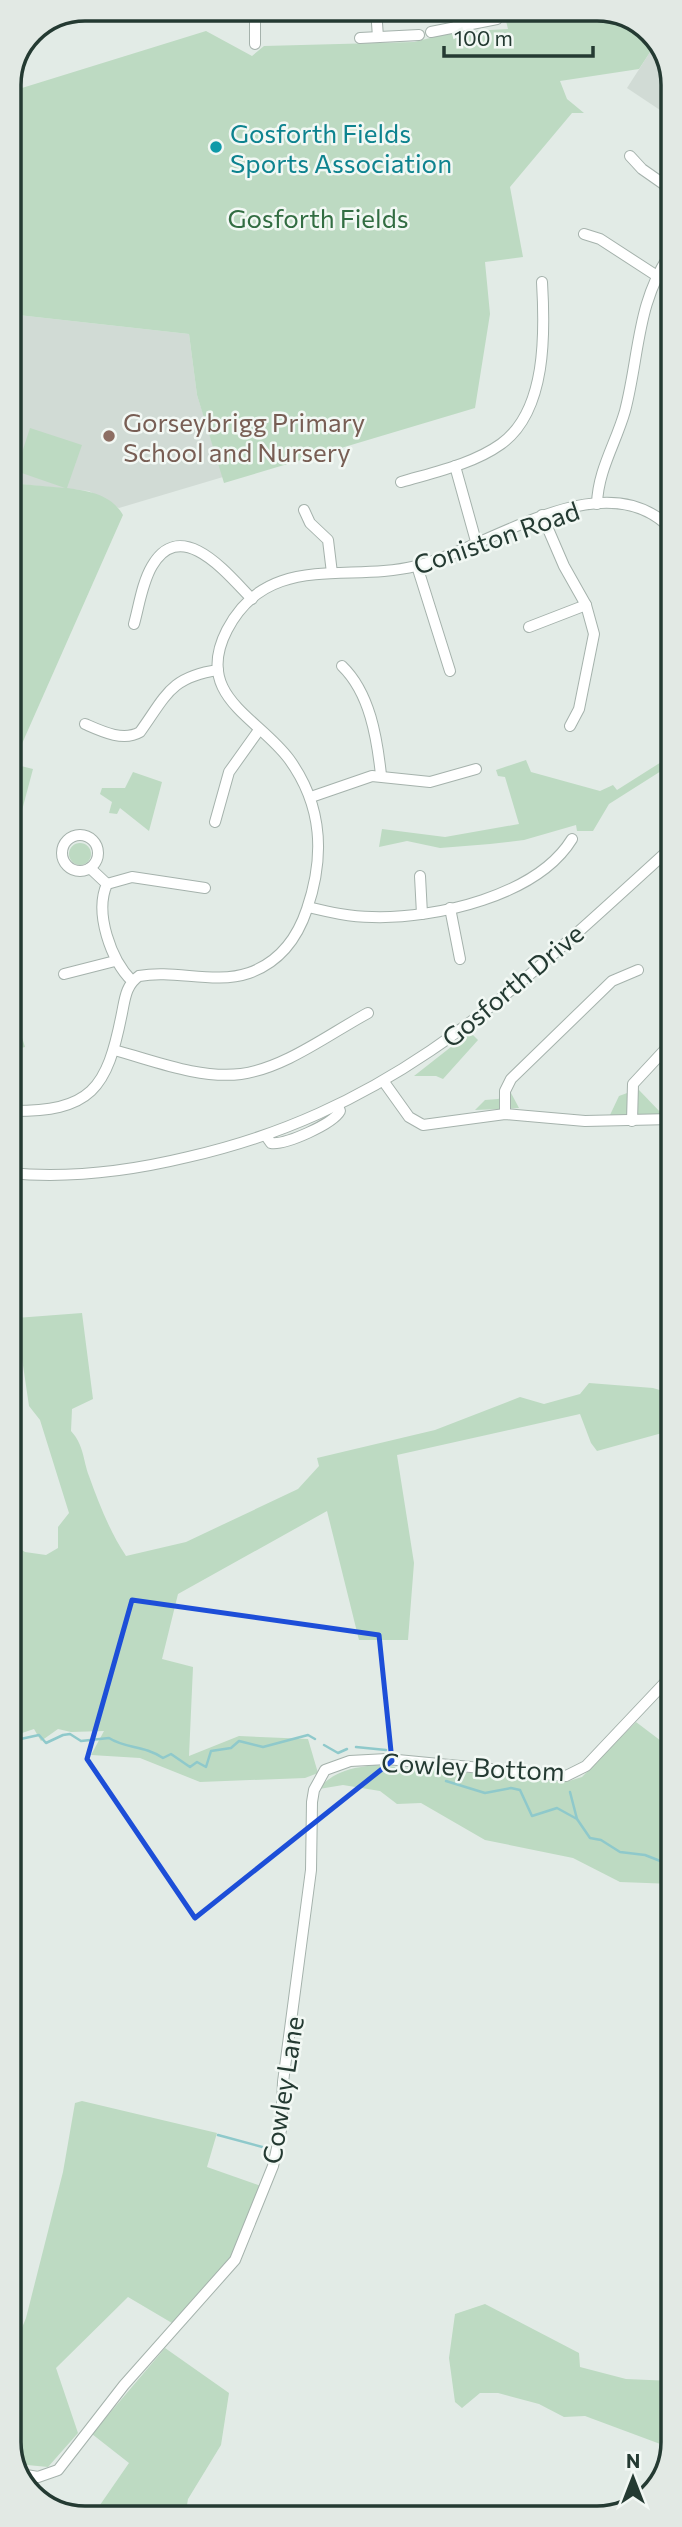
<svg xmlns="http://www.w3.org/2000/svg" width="682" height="2527" font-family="Commissioner,sans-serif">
	<rect width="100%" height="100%" fill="#e2ebe6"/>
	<g fill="#d1dbd5">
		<polygon points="656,43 672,70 672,118 627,88"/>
		<polygon points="9,314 189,334 197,395 223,477 119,508 89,491 9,483"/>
	</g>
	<g fill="#bddac2">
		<path d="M503,9C551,9 628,0 656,43L639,69L560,81L567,99L584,113H572L510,187L523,257L485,262L490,314L475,408L224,483L197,395L189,334L9,314V92L206,31L252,56L264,46L414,42L454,32L508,29Z"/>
		<path d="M30,428L82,445L67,488C88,491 111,494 123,515L13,764L33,769L9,859V483L65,488L16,471Z"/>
		<polygon points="666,759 669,766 609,804 593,831 577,831 576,825 524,840 490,844 440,848 407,841 379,847 382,829 445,837 519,824 505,777 498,776 496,770 526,760 531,772 600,791 613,785 617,790"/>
		<polygon points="133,772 162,782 149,831 120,808 117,814 109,813 112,802 100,794 102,788 125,788"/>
		<circle cx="80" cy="854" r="11"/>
		<polygon points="9,996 25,1047 9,1051"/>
		<polygon points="470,1032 478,1040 443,1079 436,1076 414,1076"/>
		<polygon points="638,1089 662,1114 610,1115 619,1096"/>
		<polygon points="511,1093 519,1108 475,1110 485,1100 498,1099"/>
		<path d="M82,1313L93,1399L72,1409L71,1431C84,1445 83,1460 89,1476C99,1504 110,1532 126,1556L186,1542L298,1489L319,1466L317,1458L435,1430L520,1397L544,1404L580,1394L589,1383L653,1388L673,1394V1430L597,1451L591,1443L580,1414L397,1455L414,1563L408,1640H359L327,1511L178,1594L162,1659L193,1667L189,1756L239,1736L308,1739L318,1773L305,1778L200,1782L140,1758L91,1755L104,1731L71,1732L58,1729L41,1741L34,1729L10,1737V1542L25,1552L46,1555L58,1548V1527L69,1513L40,1420L29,1406L16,1318Z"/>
		<path d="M636,1722L673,1750V1884L620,1882L573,1858L485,1840L421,1803L397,1804L380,1791L343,1785L319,1789C333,1771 352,1768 374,1765L569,1781L582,1777Z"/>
		<polygon points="82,2101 217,2133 207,2167 261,2186 231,2258 172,2323 128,2297 56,2368 78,2433 48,2467 17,2464 10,2457 10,2357 26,2318 63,2172 75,2103"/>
		<polygon points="485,2304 579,2353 580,2367 626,2379 673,2381 671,2448 585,2416 564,2417 539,2404 498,2393 480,2393 462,2408 455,2402 449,2358 455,2314"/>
		<polygon points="165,2348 229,2393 221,2445 188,2499 185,2517 91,2518 129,2463 92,2434"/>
	</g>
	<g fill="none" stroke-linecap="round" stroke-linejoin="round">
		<g stroke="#8fc9cb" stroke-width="2.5">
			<polyline points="324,1745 338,1753 347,1749"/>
			<path d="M10,1747L16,1740L39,1735L46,1743L63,1735L70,1734L81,1741L109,1738C126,1749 144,1745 163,1758L171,1754L190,1767L197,1762L206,1767L211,1751L231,1748L239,1741L263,1747L308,1735L315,1739"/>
			<polyline points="356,1747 386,1750"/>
			<polyline points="446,1781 485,1793 511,1788 520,1790 532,1816 557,1808 577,1819 590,1838 601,1840 620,1852 645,1855 673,1866"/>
			<polyline points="570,1792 577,1819"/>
			<polyline points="218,2135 266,2148"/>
		</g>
		<defs>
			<g id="minor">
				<polyline points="376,9 378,37"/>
				<polyline points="457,9 458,26"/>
				<polyline points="431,32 497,19"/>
				<polyline points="360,38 419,35"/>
				<polyline points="255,44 255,18 260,9"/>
				<polyline points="630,156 642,169 672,190"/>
				<polyline points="584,234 600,239 657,276"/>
				<polyline points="455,466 477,545"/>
				<path d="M401,482C435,472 473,464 501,444C547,411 545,332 542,282"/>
				<path d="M597,504C598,470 616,443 625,411C640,353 636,303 672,251"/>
				<polyline points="304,510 310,523 328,540 332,573"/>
				<polyline points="542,515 564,566 586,605 594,634 579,709 570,726"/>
				<polyline points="417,566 450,671"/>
				<path d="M134,624C139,606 142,583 152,566C182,515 229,576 252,599"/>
				<polyline points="529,627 586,605"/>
				<path d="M342,666C370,693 377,738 381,775"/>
				<polyline points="672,697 669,724 672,747"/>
				<path d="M85,724C101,731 123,742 140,732C166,696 170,677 218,670"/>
				<polyline points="311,797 372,776 430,782 476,769"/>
				<polyline points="215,822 229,772 259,730"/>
				<circle cx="80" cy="853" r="18"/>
				<polyline points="90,868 107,884"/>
				<polyline points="420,876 422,914"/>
				<path d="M308,907C329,912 350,917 372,917C435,919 537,896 572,839"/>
				<polyline points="450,908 460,959"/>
				<polyline points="64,974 115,961"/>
				<path d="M132,981C111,960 94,913 107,884L132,877L205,888"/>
				<path d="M114,1050C155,1061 199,1079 241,1074C285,1068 329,1034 368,1013"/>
				<polyline points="384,1082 409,1117 423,1125 505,1114 585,1121 672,1119"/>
				<path d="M9,1111C92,1112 107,1089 122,1013C125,998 126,985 139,976C175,969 214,985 249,973C280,962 297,939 307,909C325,856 323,806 289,759C258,717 193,696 227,630C268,551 347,583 416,566C489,549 605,458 672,530"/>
				<polyline points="505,1114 505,1091 511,1079 612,981 638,970"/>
				<polyline points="632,1121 633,1084 672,1042"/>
				<path d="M266,1136L271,1143C286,1145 333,1124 340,1111L338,1106"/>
				<path d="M9,1173C69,1179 130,1171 188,1157C399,1109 518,986 672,847"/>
				<polyline points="20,2474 38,2477 58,2470 124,2385 235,2260 273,2166 281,2130 283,2082 311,1870 312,1802 314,1790 325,1770 350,1761 387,1759 566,1776 586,1766 673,1674"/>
			</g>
		</defs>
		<use href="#minor" stroke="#a5b2ac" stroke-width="12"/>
		<use href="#minor" stroke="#fff" stroke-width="10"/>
	</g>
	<path fill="none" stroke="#1d4ed8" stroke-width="5" stroke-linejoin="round" d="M132,1600L379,1635L392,1761L195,1918L87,1759Z"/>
	<circle fill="#0f9aa8" stroke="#f2f8f4" stroke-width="2.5" cx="216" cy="147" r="7"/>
	<circle fill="#8d6e63" stroke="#f2f8f4" stroke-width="2.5" cx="109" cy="436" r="7"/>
	<g text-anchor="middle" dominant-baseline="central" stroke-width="5" stroke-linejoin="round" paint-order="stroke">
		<g font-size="26" fill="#0d838f" stroke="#f2f8f4" text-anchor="start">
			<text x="230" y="132">Gosforth Fields<tspan x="230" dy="30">Sports Association</tspan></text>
		</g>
		<g font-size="26" fill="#326d42" stroke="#f2f8f4">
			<text x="318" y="217">Gosforth Fields</text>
		</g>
		<g font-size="26" fill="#785e54" stroke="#f2f8f4" text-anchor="start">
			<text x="123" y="421">Gorseybrigg Primary<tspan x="123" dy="30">School and Nursery</tspan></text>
		</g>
		<g font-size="26" fill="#243a32" stroke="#f2f8f4">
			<text transform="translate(496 537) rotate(-19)">Coniston Road</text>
			<text transform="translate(512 985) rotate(-40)">Gosforth Drive</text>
			<text transform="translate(473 1766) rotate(3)">Cowley Bottom</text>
			<text transform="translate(282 2090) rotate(-81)">Cowley Lane</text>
		</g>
	</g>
	<path d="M0 0H682V2527H0ZM85 21H597A64 64 0 0 1 661 85V2442A64 64 0 0 1 597 2506H85A64 64 0 0 1 21 2442V85A64 64 0 0 1 85 21Z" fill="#e2e9e4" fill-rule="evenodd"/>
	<path fill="none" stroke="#243a32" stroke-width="3.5" d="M85 21H597A64 64 0 0 1 661 85V2442A64 64 0 0 1 597 2506H85A64 64 0 0 1 21 2442V85A64 64 0 0 1 85 21Z"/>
	<g transform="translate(633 2478)" stroke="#f2f8f4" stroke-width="5" paint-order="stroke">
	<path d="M0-5L12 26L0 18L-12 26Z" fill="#243a32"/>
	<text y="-10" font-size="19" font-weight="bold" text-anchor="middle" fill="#243a32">N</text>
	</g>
	<path d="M444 46v10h149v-10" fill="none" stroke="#243a32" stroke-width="3.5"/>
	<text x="454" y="46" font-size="21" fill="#243a32" stroke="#f2f8f4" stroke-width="5" paint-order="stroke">100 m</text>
</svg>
